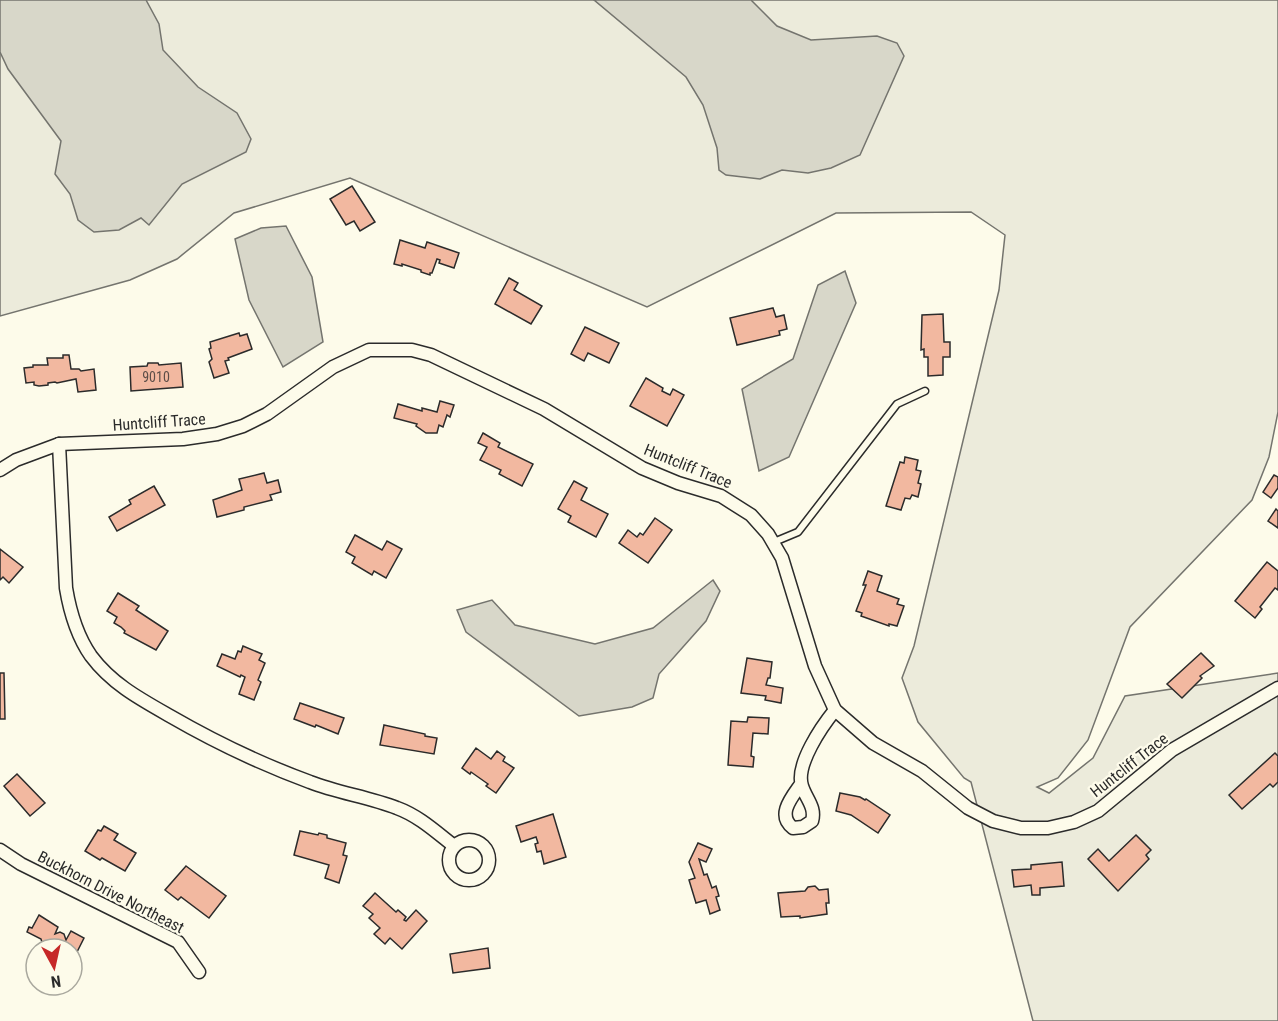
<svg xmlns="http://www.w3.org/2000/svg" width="1278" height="1021" font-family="'Roboto Condensed',sans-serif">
	<rect width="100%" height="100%" fill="#fdfbea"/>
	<polygon fill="#ecebdb" stroke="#74746e" stroke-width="1.5" points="0,0 1278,0 1278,412 1269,457 1252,500 1130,627 1088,740 1058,778 1037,787 1049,793 1093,758 1125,696 1278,673 1278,1021 1033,1021 971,782 964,778 918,722 902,678 914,646 999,290 1005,235 971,212 836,213 647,307 350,178 234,213 177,259 130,280 0,316"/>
	<g fill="#d8d7c9" stroke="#74746e" stroke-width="1.5">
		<polygon points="0,0 146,0 159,24 163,50 198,87 237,113 251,139 246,152 182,184 149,225 141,218 119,230 94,232 78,220 70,194 55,174 61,141 8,69 0,52"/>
		<polygon points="594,0 751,0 777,26 811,40 877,36 897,43 904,56 860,155 831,168 808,173 782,170 760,179 726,175 719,170 717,148 703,105 686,77"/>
		<polygon points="286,226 312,277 323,342 283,367 249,300 235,239 261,228"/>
		<polygon points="845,271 856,303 789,457 759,471 742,389 793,359 818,285"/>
		<polygon points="713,580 720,591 706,621 659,674 653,698 632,707 579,716 466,632 457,610 492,600 515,625 595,644 653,628"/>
	</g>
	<g fill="#f2b8a0" stroke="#2b2b2b" stroke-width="1.5">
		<polygon points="352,186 375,222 360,231 354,221 346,225 330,199"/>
		<polygon points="400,240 425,248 427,242 459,253 454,268 439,263 440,260 437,259 432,273 430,273 430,275 421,272 421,270 402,264 402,266 394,264"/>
		<polygon points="509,278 518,283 514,290 542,306 531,324 495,304"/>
		<polygon points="773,308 776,317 784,315 787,329 779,331 780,335 737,345 730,318"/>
		<polygon points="943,314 944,342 950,342 950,357 943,357 943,375 928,376 928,357 924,357 924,349 921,350 922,315"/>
		<polygon points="585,327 619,343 609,363 588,353 584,361 571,354"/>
		<polygon points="239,333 240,336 247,334 252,349 228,358 229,360 225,361 229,373 214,378 209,362 212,359 209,349 211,348 210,342"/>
		<polygon points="63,355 69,355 71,369 79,369 81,371 94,369 96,390 78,392 76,379 57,383 55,382 48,383 48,385 39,386 34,385 34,382 26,383 24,368 33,367 33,365 48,365 47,358 63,358"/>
		<polygon points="148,363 158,363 159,365 181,363 183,387 131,391 130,367 147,366"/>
		<polygon points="646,378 663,388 662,391 670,395 673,389 684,395 667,426 630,406"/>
		<polygon points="440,401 454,405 450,417 447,415 443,427 439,425 437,433 426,433 416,426 417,424 394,418 398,404 422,411 422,408 437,412"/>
		<polygon points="483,433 500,443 498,447 533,464 522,486 499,474 501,470 480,460 487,447 478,443"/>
		<polygon points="905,457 918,460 916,470 921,471 918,483 921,484 918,497 912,495 910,499 905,498 901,510 886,506 900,462 904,463"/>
		<polygon points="264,473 267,483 278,480 281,492 270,495 272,500 244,507 244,510 217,517 213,500 242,490 239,479"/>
		<polygon points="1274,475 1278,477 1278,488 1271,498 1263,492"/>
		<polygon points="574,481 587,488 581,500 608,514 596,537 568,522 571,516 558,509"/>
		<polygon points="154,486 165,505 117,531 109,517 131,504 129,500"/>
		<polygon points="1276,509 1278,511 1278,528 1268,521"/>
		<polygon points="655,518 672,530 648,563 619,543 628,530 637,537 640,533 643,535"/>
		<polygon points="355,535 382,550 387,541 402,549 386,578 374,571 372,575 352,563 355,557 346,552"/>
		<polygon points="0,549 23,567 9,583 3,577 0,580"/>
		<polygon points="1267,562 1278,571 1278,590 1275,588 1260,607 1262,609 1255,618 1235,601"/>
		<polygon points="868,571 882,576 877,591 899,599 897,604 904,606 897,626 889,624 889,626 861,616 862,613 856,611 866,585 863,585"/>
		<polygon points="118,593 139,606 136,610 168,631 156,650 124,633 125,631 121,627 114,623 117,617 107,611"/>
		<polygon points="243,646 262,654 259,660 265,663 258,680 261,682 254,700 239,694 245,677 241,675 240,677 217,666 222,654 235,659 238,651 241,652"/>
		<polygon points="1201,653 1214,666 1200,676 1202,678 1182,698 1167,684"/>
		<polygon points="747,658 772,662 770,678 768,678 766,685 783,688 781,703 765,700 766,696 741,693"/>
		<polygon points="0,673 4,673 5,719 0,719"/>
		<polygon points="300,703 344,718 338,734 316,725 315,727 294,719"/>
		<polygon points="748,717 769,718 768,734 753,733 751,756 754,757 753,767 728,765 731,721 747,722"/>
		<polygon points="384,725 425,734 425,736 437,738 434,754 380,745"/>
		<polygon points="476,748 491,759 497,751 505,757 503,761 514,768 496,793 486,786 488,784 471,772 470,774 462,768"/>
		<polygon points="1275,753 1278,756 1278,782 1273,787 1270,784 1242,809 1229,795"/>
		<polygon points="17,774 45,803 30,816 4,786"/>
		<polygon points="840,793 860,797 865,800 866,799 890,815 878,833 851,815 836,811"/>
		<polygon points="553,814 566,857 544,864 541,851 537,852 535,844 538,843 536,837 521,842 516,826"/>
		<polygon points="104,826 118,834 114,840 136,853 125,871 102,858 100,860 85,851 98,830 101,831"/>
		<polygon points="300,831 318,835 319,833 327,835 327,838 346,843 343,855 347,856 339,883 325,878 329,865 294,855"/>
		<polygon points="1136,835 1151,850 1146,855 1149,859 1118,891 1088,859 1098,849 1109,861"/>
		<polygon points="698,843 712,849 706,862 699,859 704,875 707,874 712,888 716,886 719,896 716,897 720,910 710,914 706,900 696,903 689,880 695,878 689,862"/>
		<polygon points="1062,862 1064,886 1040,888 1040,895 1032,895 1031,885 1014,887 1012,870 1031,869 1031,865"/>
		<polygon points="186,866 226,896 209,918 181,897 178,900 165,890"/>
		<polygon points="815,886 819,890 828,889 829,903 826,903 827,914 800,918 800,916 781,917 778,893 805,891 808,887"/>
		<polygon points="375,893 396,912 398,910 406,917 404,920 406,921 416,910 427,921 402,949 390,938 385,944 374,934 380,928 369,918 373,914 363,906"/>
		<polygon points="39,915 58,927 55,934 60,932 64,934 66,940 71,931 84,938 75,956 72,954 72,949 44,949 41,939 27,932 29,927 32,928"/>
		<polygon points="488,948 490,968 453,973 450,954"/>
	</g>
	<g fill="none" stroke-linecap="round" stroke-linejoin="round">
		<defs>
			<polyline id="lane" points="774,542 798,532 897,404 925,391"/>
			<g id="street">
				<path d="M59,444L66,588C70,612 77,636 91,656C112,684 140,699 170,716C215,742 261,764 310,782C338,793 369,797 397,808C419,816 436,832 454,846"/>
				<polyline points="0,470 16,460 59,444 183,439 217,434 243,426 267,414 333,367 369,350 412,350 431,355 544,409 642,468 678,483 721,496 751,515 768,534 782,558 815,666 835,710 873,743 922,771 968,808 993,821 1021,828 1048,828 1074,822 1098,811 1172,750 1278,688"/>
				<path d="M801,784C792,797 776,815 793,828L803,827L812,821C816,807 806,799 802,786C795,765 822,726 835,710"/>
				<circle cx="469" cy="860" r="20"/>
				<polyline points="0,850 21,864 178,942 199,972"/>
			</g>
		</defs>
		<use href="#lane" stroke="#2b2b2b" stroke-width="9"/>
		<use href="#street" stroke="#2b2b2b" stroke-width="15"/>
		<use href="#lane" stroke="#fdfbea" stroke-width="6"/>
		<use href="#street" stroke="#fdfbea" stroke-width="12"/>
	</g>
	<g text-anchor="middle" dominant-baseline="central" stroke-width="4.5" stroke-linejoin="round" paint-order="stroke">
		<g font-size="14" fill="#5d4e48">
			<text x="156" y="377">9010</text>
		</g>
		<g font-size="16" fill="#2b2b2b" stroke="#fdfbea">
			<text transform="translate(159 422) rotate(-4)">Huntcliff Trace</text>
			<text transform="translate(688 466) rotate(22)">Huntcliff Trace</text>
			<text transform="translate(1129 765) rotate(-38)">Huntcliff Trace</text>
			<text transform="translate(111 892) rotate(27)">Buckhorn Drive Northeast</text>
		</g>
	</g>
	<g transform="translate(54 967) rotate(172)"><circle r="28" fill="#fdfbea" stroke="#a9a89e" stroke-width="1.5"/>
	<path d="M0-4.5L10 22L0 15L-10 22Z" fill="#c62828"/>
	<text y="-9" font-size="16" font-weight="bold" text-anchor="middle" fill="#2b2b2b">N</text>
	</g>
</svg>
